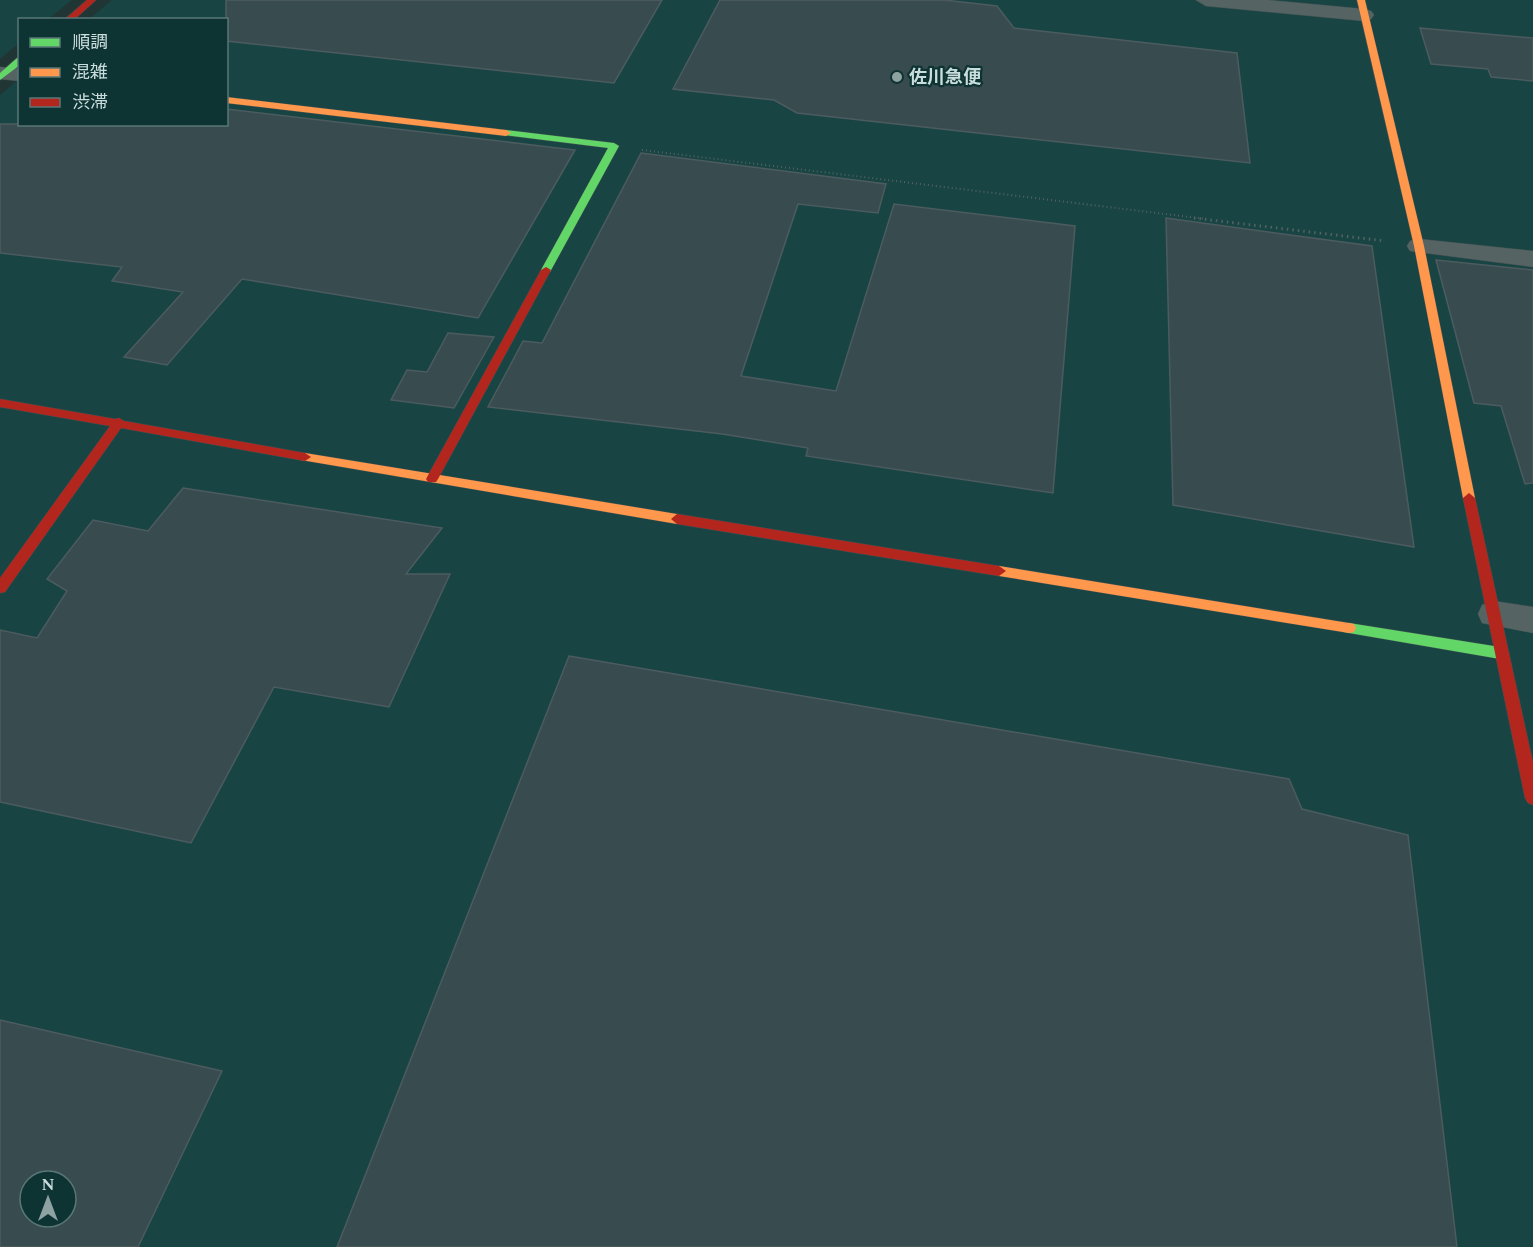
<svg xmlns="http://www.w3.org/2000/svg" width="1533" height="1247" font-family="Spectral,'Noto Sans JP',serif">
	<rect width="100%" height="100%" fill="#223535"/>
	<g fill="#184444" fill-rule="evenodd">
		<polygon points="0,0 72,0 48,19 20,20 19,43 0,59"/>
		<path d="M112,0H1533V1247H0V95L19,79L20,124H226V20L89,19ZM30,1181H66V1217H30Z"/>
	</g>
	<g fill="#384c50" stroke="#4c5b5e" stroke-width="1.5" fill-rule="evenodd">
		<polygon points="226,0 662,0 614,83 226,41"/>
		<polygon points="720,0 944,0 997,6 1014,28 1237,53 1250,163 797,113 774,100 673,89"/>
		<polygon points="1420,28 1533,38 1533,81 1491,77 1488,69 1431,64"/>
		<polygon points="226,109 575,150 478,318 242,279 167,365 124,357 183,292 112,281 122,267 0,253 0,124 226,124"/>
		<polygon points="641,153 886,184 878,213 798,204 741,376 836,391 894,204 1075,226 1053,493 806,456 808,448 722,434 488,407 523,341 542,343"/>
		<polygon points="1166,218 1372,246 1414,547 1173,505"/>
		<polygon points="1436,260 1533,270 1533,483 1525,484 1501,406 1474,403"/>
		<polygon points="448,333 494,337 454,408 391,400 407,370 427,372"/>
		<polygon points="183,488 442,528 406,574 450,574 389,707 274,687 191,843 0,802 0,630 37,638 67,591 47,579 93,520 148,531"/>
		<polygon points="569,656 1289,779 1302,809 1408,835 1457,1247 337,1247"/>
		<path d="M0,1020L222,1071L138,1247H0ZM30,1181H66V1217H30Z"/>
	</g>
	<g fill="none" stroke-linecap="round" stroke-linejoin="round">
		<defs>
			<g id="street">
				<polygon points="1196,0 1268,0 1364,9 1371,11 1374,15 1371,19 1364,21 1206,6"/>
				<polygon points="0,67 20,69 20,81 0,79"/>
				<polygon points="1419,239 1533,251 1533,267 1410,251 1407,246 1410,241"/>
				<polygon points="1494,601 1533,607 1533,633 1482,623 1478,614 1482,605"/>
			</g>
			<g id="fast">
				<polygon points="17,58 20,58 20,65 0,80 0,73"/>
				<polygon points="506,130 614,143 619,146 550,272 542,272 541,270 608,148 503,135 501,133"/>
				<polygon points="1349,623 1500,647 1505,649 1507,653 1505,657 1500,659 1349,633 1344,632 1342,628 1344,624"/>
			</g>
			<g id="slow">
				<polygon points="1357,0 1365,0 1424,246 1475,498 1469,503 1463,498 1414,246"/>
				<polygon points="226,97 506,130 511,133 506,136 226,103"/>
				<polygon points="305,453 677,514 683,519 677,524 301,460 299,457 301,454"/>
				<polygon points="999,566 1349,623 1354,624 1356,628 1354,632 1349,633 999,576 992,571"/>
			</g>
			<g id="jam">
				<polygon points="87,0 96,0 74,20 64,20"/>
				<polygon points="546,267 551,270 438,479 436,482 428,482 426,479 541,270"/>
				<polygon points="0,399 115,419 119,418 124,421 305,453 311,457 305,461 121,428 5,592 0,593 0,578 110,426 0,407"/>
				<polygon points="1469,493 1475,498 1533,763 1533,805 1528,803 1525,798 1463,498"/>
				<polygon points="677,514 999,566 1006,571 999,576 677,524 671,519"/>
			</g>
		</defs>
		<use href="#street" stroke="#415151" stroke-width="1"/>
		<use href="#fast" stroke="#415151" stroke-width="1"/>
		<use href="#slow" stroke="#415151" stroke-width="1"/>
		<use href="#jam" stroke="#415151" stroke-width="1"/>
		<polyline stroke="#546161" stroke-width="2" stroke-dasharray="1 3" stroke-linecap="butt" points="642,150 1206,219"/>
		<polyline stroke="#546161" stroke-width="3" stroke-dasharray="1.5 4" stroke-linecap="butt" points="1194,218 1385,241"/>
		<use href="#street" fill="#556363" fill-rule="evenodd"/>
		<use href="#fast" fill="#63d668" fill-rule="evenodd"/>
		<use href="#slow" fill="#ff974d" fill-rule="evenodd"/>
		<use href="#jam" fill="#b3261e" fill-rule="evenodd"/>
	</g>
	<circle fill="#8fa2a2" stroke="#0e3333" stroke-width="2" cx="897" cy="77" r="6"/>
	<g text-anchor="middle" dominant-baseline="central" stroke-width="4.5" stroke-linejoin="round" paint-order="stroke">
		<g font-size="18" font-weight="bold" fill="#cadddd" stroke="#0e3333" text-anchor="start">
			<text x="909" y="77">佐川急便</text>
		</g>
	</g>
	<rect x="18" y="18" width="210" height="108" fill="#0e3333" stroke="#597777" stroke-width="1.5"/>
	<rect x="30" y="38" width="30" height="9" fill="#63d668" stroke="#597777" stroke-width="1.5"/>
	<text x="72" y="48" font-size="18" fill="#cadddd">順調</text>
	<rect x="30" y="68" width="30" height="9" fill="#ff974d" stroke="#597777" stroke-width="1.5"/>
	<text x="72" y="78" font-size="18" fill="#cadddd">混雑</text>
	<rect x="30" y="98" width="30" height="9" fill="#b3261e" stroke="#597777" stroke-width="1.5"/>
	<text x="72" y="108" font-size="18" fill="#cadddd">渋滞</text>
	<g transform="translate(48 1199)"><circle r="28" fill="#0e3333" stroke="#597777" stroke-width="1.5"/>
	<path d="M0-4.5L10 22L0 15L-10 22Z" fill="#8fa2a2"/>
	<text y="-9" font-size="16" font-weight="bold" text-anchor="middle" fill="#cadddd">N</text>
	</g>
</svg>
